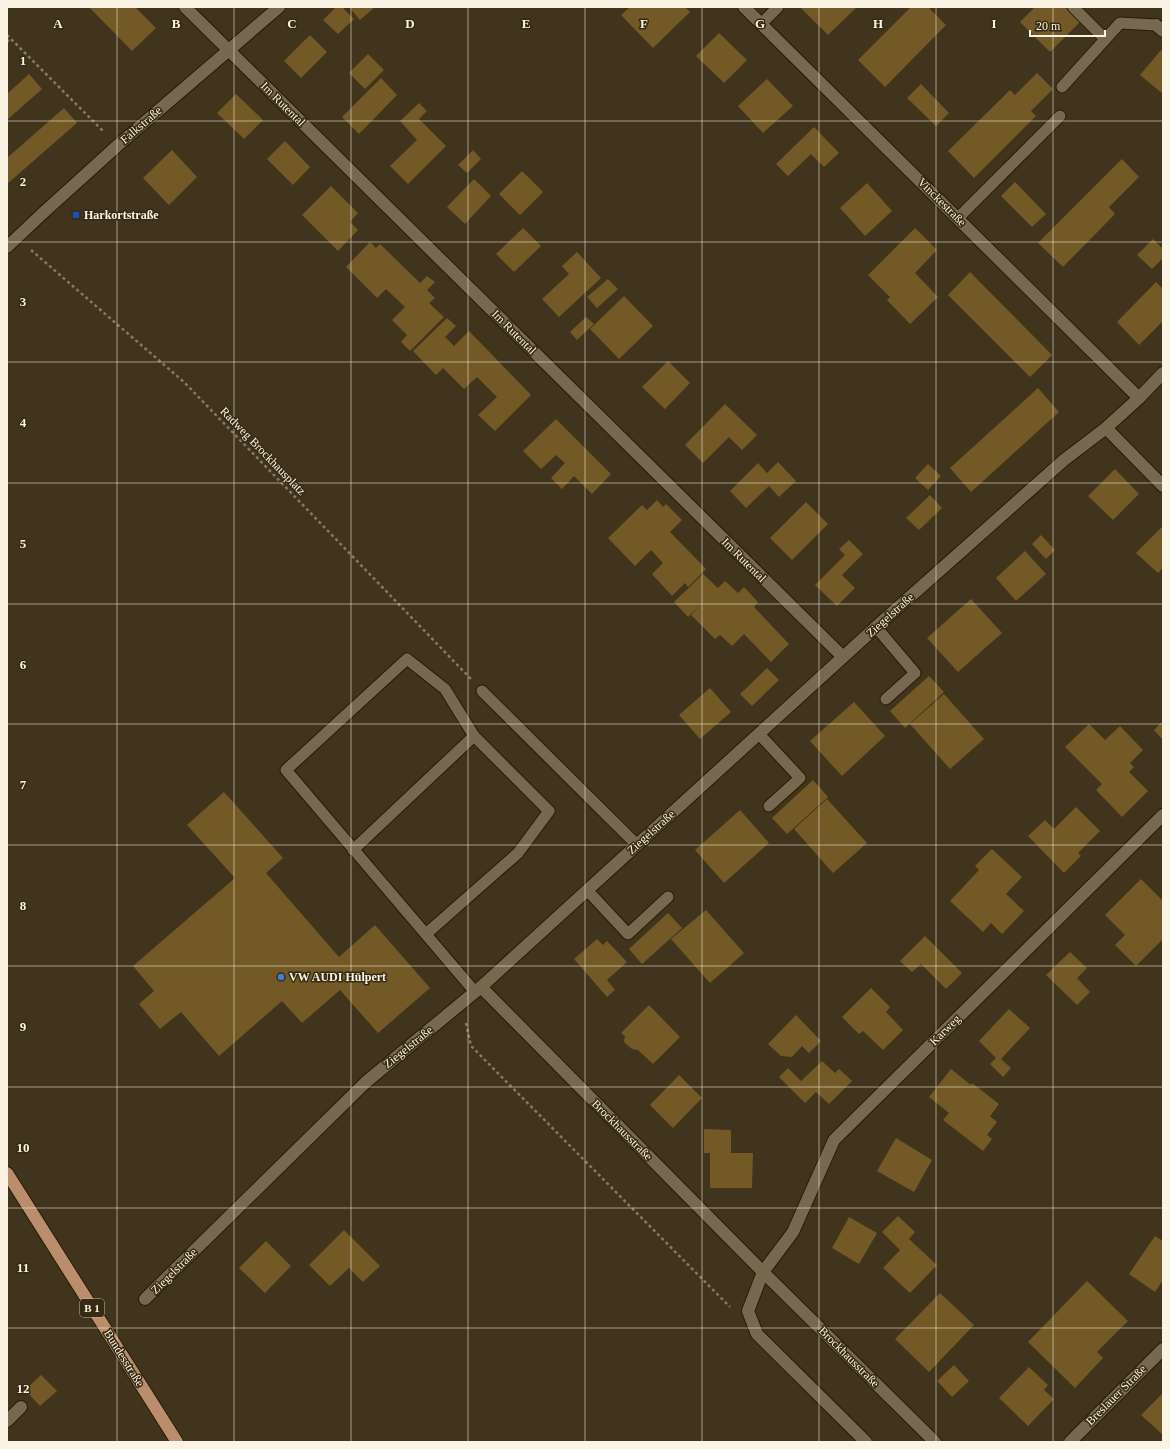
<svg xmlns="http://www.w3.org/2000/svg" width="1170" height="1449" font-family="Georgia,serif">
	<rect width="100%" height="100%" fill="#41341c"/>
	<g fill="#725926">
		<polygon points="89,7 135,7 156,28 132,51"/>
		<polygon points="336,7 342,7 354,19 338,34 323,20"/>
		<polygon points="349,7 375,7 360,20"/>
		<polygon points="630,7 685,7 690,12 653,48 621,15"/>
		<polygon points="800,7 857,7 828,35"/>
		<polygon points="911,7 928,7 946,25 885,87 858,60"/>
		<polygon points="1035,7 1065,7 1080,22 1050,52 1020,22"/>
		<polygon points="719,33 747,60 724,83 696,56"/>
		<polygon points="310,35 327,52 301,78 284,61"/>
		<polygon points="1161,50 1163,52 1163,94 1140,75"/>
		<polygon points="368,54 384,70 365,89 349,73"/>
		<polygon points="1037,73 1053,89 1031,111 1036,116 974,178 948,151 1010,90 1015,95"/>
		<polygon points="29,74 42,89 7,120 7,94"/>
		<polygon points="381,78 397,95 359,134 342,117"/>
		<polygon points="767,79 793,106 763,133 738,106"/>
		<polygon points="921,84 949,113 936,126 907,98"/>
		<polygon points="236,94 263,120 244,139 217,113"/>
		<polygon points="419,103 427,111 419,119 446,146 408,184 390,166 417,140 400,121"/>
		<polygon points="64,108 77,123 7,184 7,158"/>
		<polygon points="814,127 839,153 824,167 811,154 788,176 776,164"/>
		<polygon points="285,141 310,167 293,185 267,159"/>
		<polygon points="172,150 197,177 169,205 143,178"/>
		<polygon points="473,150 481,159 467,173 458,165"/>
		<polygon points="1122,159 1139,177 1109,207 1115,214 1063,267 1038,243"/>
		<polygon points="522,171 543,192 520,215 499,194"/>
		<polygon points="474,179 491,196 465,224 447,207"/>
		<polygon points="1015,182 1046,214 1032,227 1001,196"/>
		<polygon points="867,183 892,211 865,236 840,208"/>
		<polygon points="331,186 358,213 350,222 358,230 338,251 302,215"/>
		<polygon points="523,228 541,246 514,272 496,254"/>
		<polygon points="915,228 937,250 915,273 938,297 910,324 887,300 890,297 868,275"/>
		<polygon points="1153,239 1163,249 1163,258 1152,269 1137,255"/>
		<polygon points="370,242 376,248 380,244 420,283 427,276 435,282 427,290 435,298 429,303 444,317 410,351 401,342 407,335 392,320 405,307 386,289 377,298 346,267"/>
		<polygon points="577,252 601,278 559,317 542,299 569,274 562,266"/>
		<polygon points="970,272 1052,355 1030,377 948,295"/>
		<polygon points="608,279 618,289 597,308 587,297"/>
		<polygon points="1156,282 1163,289 1163,321 1139,345 1117,322"/>
		<polygon points="624,296 653,326 619,359 590,329"/>
		<polygon points="586,317 594,324 577,340 570,332"/>
		<polygon points="447,318 456,326 445,337 454,346 469,331 531,395 495,431 478,415 497,397 477,377 464,389 443,368 436,375 413,351"/>
		<polygon points="668,361 690,383 665,409 642,387"/>
		<polygon points="1038,388 1059,412 971,492 950,468"/>
		<polygon points="725,404 757,435 742,450 729,437 703,463 685,445"/>
		<polygon points="556,419 611,474 592,494 574,476 562,489 551,478 565,463 556,455 541,469 523,451"/>
		<polygon points="778,462 796,481 779,497 769,486 746,508 730,491 758,463 767,473"/>
		<polygon points="928,464 941,476 928,490 915,478"/>
		<polygon points="1115,469 1139,494 1113,520 1088,496"/>
		<polygon points="930,495 942,508 919,530 906,518"/>
		<polygon points="657,500 663,507 666,504 682,520 670,532 706,569 688,587 685,583 672,596 652,574 663,563 651,550 635,566 608,538 642,505 647,510"/>
		<polygon points="806,502 828,524 792,560 770,538"/>
		<polygon points="1163,526 1163,568 1158,573 1136,553"/>
		<polygon points="1041,535 1055,550 1046,559 1032,544"/>
		<polygon points="849,540 863,554 842,575 855,588 837,606 815,585 845,555 839,549"/>
		<polygon points="1025,551 1046,574 1016,601 996,578"/>
		<polygon points="703,574 718,588 725,581 738,593 744,587 758,602 754,607 789,644 771,662 744,634 732,646 720,635 715,639 691,615 703,602 688,617 674,602"/>
		<polygon points="971,599 1002,633 958,672 927,638"/>
		<polygon points="767,668 779,680 752,706 740,694"/>
		<polygon points="929,676 944,692 905,728 890,711"/>
		<polygon points="710,688 731,712 700,739 679,715"/>
		<polygon points="944,694 984,739 950,769 910,724"/>
		<polygon points="854,702 885,736 842,776 810,741"/>
		<polygon points="1163,721 1163,740 1154,730"/>
		<polygon points="1089,724 1105,740 1120,726 1143,750 1130,763 1134,767 1129,772 1148,791 1122,817 1096,790 1102,784 1065,747"/>
		<polygon points="813,780 828,797 787,834 772,818"/>
		<polygon points="224,792 283,858 266,873 339,957 375,925 430,988 378,1033 340,990 302,1023 282,1001 219,1056 181,1012 160,1029 139,1004 154,991 133,966 235,878 187,825"/>
		<polygon points="827,799 867,843 833,873 794,829"/>
		<polygon points="1076,807 1100,831 1078,853 1081,856 1064,873 1028,836 1045,820 1054,829"/>
		<polygon points="740,810 769,843 724,883 695,850"/>
		<polygon points="992,849 1022,877 1006,894 1024,911 1002,934 991,923 983,932 950,901 979,870 975,866"/>
		<polygon points="1141,879 1163,901 1163,939 1136,966 1115,945 1125,935 1105,915"/>
		<polygon points="706,910 744,953 710,983 671,939"/>
		<polygon points="668,913 682,928 642,964 629,949"/>
		<polygon points="925,936 962,973 946,989 921,964 912,972 900,961"/>
		<polygon points="597,939 603,945 607,941 627,962 607,980 615,990 607,997 574,959"/>
		<polygon points="1070,952 1087,968 1077,978 1090,992 1077,1005 1046,975"/>
		<polygon points="871,988 890,1007 886,1012 903,1030 883,1050 863,1031 859,1034 842,1017"/>
		<polygon points="649,1005 680,1037 653,1064 638,1050 632,1049 624,1042 625,1036 621,1033"/>
		<polygon points="1009,1009 1030,1028 1001,1059 1011,1068 1003,1077 990,1064 996,1058 979,1041"/>
		<polygon points="796,1015 821,1041 809,1053 802,1046 792,1057 781,1056 768,1044"/>
		<polygon points="822,1061 835,1073 839,1069 852,1081 829,1104 816,1092 805,1103 779,1077 788,1068 801,1081"/>
		<polygon points="951,1069 971,1085 972,1083 999,1104 990,1116 997,1122 987,1135 992,1139 983,1151 943,1120 949,1113 929,1097"/>
		<polygon points="679,1075 702,1098 673,1128 650,1105"/>
		<polygon points="704,1129 731,1130 731,1153 753,1153 752,1188 710,1188 710,1153 704,1153"/>
		<polygon points="896,1138 932,1160 914,1192 877,1171"/>
		<polygon points="898,1216 915,1232 909,1239 937,1265 910,1293 883,1268 900,1250 882,1232"/>
		<polygon points="849,1217 877,1233 859,1264 832,1248"/>
		<polygon points="344,1230 380,1266 363,1282 349,1268 330,1286 309,1265"/>
		<polygon points="1155,1236 1163,1241 1163,1280 1155,1292 1129,1274"/>
		<polygon points="266,1241 291,1266 265,1293 239,1268"/>
		<polygon points="1087,1281 1128,1321 1097,1352 1103,1358 1075,1388 1028,1342"/>
		<polygon points="940,1293 974,1325 929,1372 895,1339"/>
		<polygon points="954,1365 969,1381 952,1397 937,1381"/>
		<polygon points="1029,1367 1048,1385 1044,1390 1054,1399 1028,1426 999,1398"/>
		<polygon points="41,1375 57,1391 40,1406 25,1390"/>
		<polygon points="1163,1393 1163,1435 1141,1415"/>
	</g>
	<g fill="none" stroke-linecap="round" stroke-linejoin="round">
		<defs>
			<g id="lane">
				<polyline points="1073,7 1105,39"/>
				<polyline points="761,24 778,7"/>
				<polyline points="1062,87 1120,23 1156,25"/>
				<polyline points="958,218 1060,116"/>
				<polyline points="876,627 915,673 886,699"/>
				<polyline points="482,691 637,845"/>
				<polyline points="759,734 800,778 769,806"/>
				<path d="M353,850L474,736L445,689L407,659L286,770C349,844 412,918 475,992"/>
				<polyline points="587,890 628,934 668,897"/>
				<polyline points="426,934 518,853 549,811 474,736"/>
			</g>
			<g id="street">
				<polyline points="185,7 843,657"/>
				<polyline points="744,7 1139,398"/>
				<polyline points="1156,25 1163,31"/>
				<polyline points="7,247 43,213 117,146 279,7"/>
				<polyline points="1106,428 1163,486"/>
				<polyline points="481,987 763,1272 935,1442"/>
				<polyline points="145,1299 366,1082 481,987 876,627 1064,460 1106,428 1139,398 1163,373"/>
				<polyline points="7,1421 21,1407"/>
				<polyline points="866,1442 757,1334 748,1311 763,1272 793,1232 834,1140 1163,815"/>
				<polyline points="1070,1442 1163,1349"/>
			</g>
			<polyline id="primary" points="7,1173 177,1442"/>
		</defs>
		<use href="#lane" stroke="#271b04" stroke-width="13"/>
		<use href="#street" stroke="#271b04" stroke-width="14"/>
		<use href="#primary" stroke="#271b04" stroke-width="14"/>
		<g stroke="#857a66" stroke-width="2.5" stroke-dasharray="3 3" stroke-linecap="butt">
			<polyline points="7,35 104,132"/>
			<polyline points="7,42 10,38"/>
			<polyline points="31,250 184,382 471,679"/>
			<polyline points="466,1023 471,1046 730,1307"/>
		</g>
		<use href="#lane" stroke="#77694f" stroke-width="11"/>
		<use href="#street" stroke="#77694f" stroke-width="12"/>
		<use href="#primary" stroke="#ba8d6c" stroke-width="12"/>
	</g>
	<path fill="none" stroke="#fbf3e4" stroke-width="1" stroke-opacity="0.55" d="M117,7V1442M234,7V1442M351,7V1442M468,7V1442M585,7V1442M702,7V1442M819,7V1442M936,7V1442M1053,7V1442M7,121H1163M7,242H1163M7,362H1163M7,483H1163M7,604H1163M7,724H1163M7,845H1163M7,966H1163M7,1087H1163M7,1208H1163M7,1328H1163"/>
	<rect fill="#1a4fb4" stroke="#362a12" stroke-width="1.5" x="72" y="211" width="8" height="8" rx="2"/>
	<circle fill="#3f7fe0" stroke="#362a12" stroke-width="1.5" cx="281" cy="977" r="4"/>
	<g text-anchor="middle" dominant-baseline="central" stroke-width="3" stroke-linejoin="round" paint-order="stroke">
		<rect fill="#362a12" stroke="#c0b7a5" stroke-width="1" x="80" y="1299" width="24" height="18" rx="3"/>
		<g font-size="11" font-weight="bold" fill="#fbf3e4">
			<text x="92" y="1308">B 1</text>
		</g>
		<g font-size="12" fill="#fbf3e4" stroke="#362a12">
			<text transform="translate(283 104) rotate(45)">Im Rutental</text>
			<text transform="translate(141 125) rotate(-41)">Falkstraße</text>
			<text transform="translate(942 202) rotate(45)">Vinckestraße</text>
			<text transform="translate(514 332) rotate(45)">Im Rutental</text>
			<text transform="translate(263 451) rotate(46)">Radweg Brockhausplatz</text>
			<text transform="translate(744 560) rotate(45)">Im Rutental</text>
			<text transform="translate(890 615) rotate(-42)">Ziegelstraße</text>
			<text transform="translate(651 832) rotate(-42)">Ziegelstraße</text>
			<text transform="translate(945 1030) rotate(-45)">Karweg</text>
			<text transform="translate(408 1047) rotate(-39)">Ziegelstraße</text>
			<text transform="translate(622 1130) rotate(45)">Brockhausstraße</text>
			<text transform="translate(174 1271) rotate(-45)">Ziegelstraße</text>
			<text transform="translate(849 1357) rotate(45)">Brockhausstraße</text>
			<text transform="translate(124 1358) rotate(58)">Bundesstraße</text>
			<text transform="translate(1116 1395) rotate(-45)">Breslauer Straße</text>
		</g>
		<g font-size="12" font-weight="bold" fill="#fbf3e4" stroke="#362a12" text-anchor="start">
			<text x="84" y="215">Harkortstraße</text>
			<text x="289" y="977">VW AUDI Hülpert</text>
		</g>
	</g>
	<g font-size="13" text-anchor="middle" font-weight="bold" fill="#fbf3e4" stroke="#362a12" stroke-width="3" stroke-linejoin="round" paint-order="stroke">
		<text x="58" y="28">A</text>
		<text x="176" y="28">B</text>
		<text x="292" y="28">C</text>
		<text x="410" y="28">D</text>
		<text x="526" y="28">E</text>
		<text x="644" y="28">F</text>
		<text x="760" y="28">G</text>
		<text x="878" y="28">H</text>
		<text x="994" y="28">I</text>
		<text x="23" y="65">1</text>
		<text x="23" y="186">2</text>
		<text x="23" y="306">3</text>
		<text x="23" y="427">4</text>
		<text x="23" y="548">5</text>
		<text x="23" y="669">6</text>
		<text x="23" y="789">7</text>
		<text x="23" y="910">8</text>
		<text x="23" y="1031">9</text>
		<text x="23" y="1152">10</text>
		<text x="23" y="1272">11</text>
		<text x="23" y="1393">12</text>
	</g>
	<rect width="1170" height="1449" fill="none" stroke="#fbf3e4" stroke-width="16"/>
	<path d="M1030 30v6h75v-6" fill="none" stroke="#fbf3e4" stroke-width="2"/>
	<text x="1036" y="30" font-size="12" fill="#fbf3e4" stroke="#362a12" stroke-width="3" paint-order="stroke">20 m</text>
</svg>
